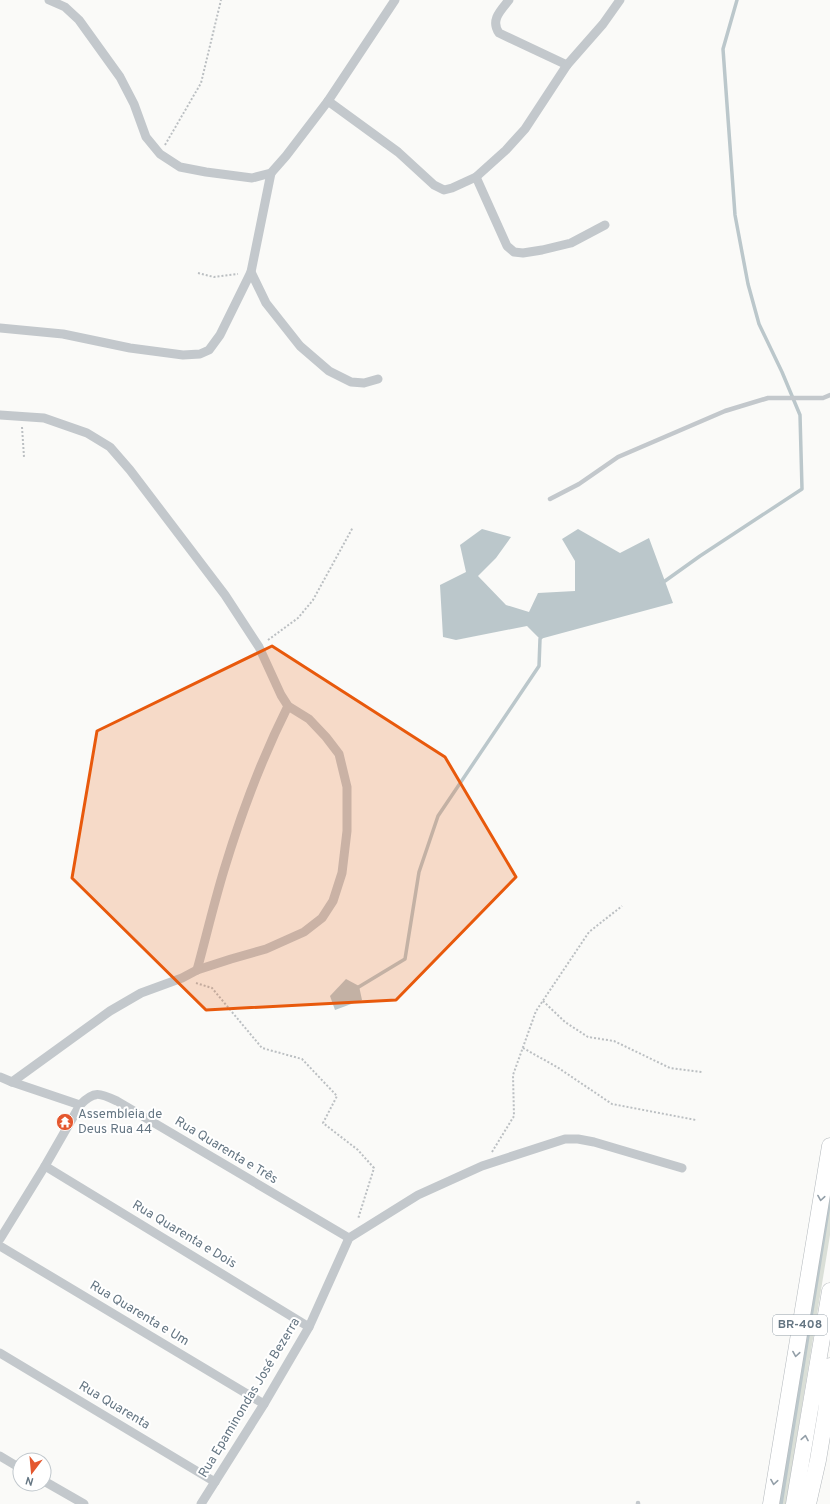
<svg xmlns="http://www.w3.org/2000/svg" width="830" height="1504" font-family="Overpass,sans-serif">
	<rect width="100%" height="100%" fill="#fafaf8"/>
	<polygon fill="#dadfd7" points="830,1168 830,1235 786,1504 774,1504"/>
	<g fill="#bbc7cb">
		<polygon points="482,529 511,537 496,558 478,576 506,605 529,612 538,593 575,591 575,561 562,539 578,529 620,553 649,538 673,603 540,639 527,626 456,640 443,637 440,585 466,572 460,545"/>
		<polygon points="346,979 359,986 362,1000 335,1010 330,996"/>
	</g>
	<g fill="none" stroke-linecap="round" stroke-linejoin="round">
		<g stroke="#bbc7cb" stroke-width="3.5">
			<polyline points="661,582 665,581 700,556 802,489 800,415 782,372 759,324 748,284 735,215 723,49 737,0"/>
			<polyline points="357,988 405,959 419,872 438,816 539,666 540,639 542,636"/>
			<polyline points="781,1504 830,1198"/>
		</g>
		<defs>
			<g id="trunk">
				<polyline points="771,1504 830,1146"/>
				<polyline points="794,1504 830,1291"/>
				<polyline points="808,1504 818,1460 826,1412 830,1366"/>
			</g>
		</defs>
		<use href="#trunk" stroke="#b4b9bd" stroke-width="17"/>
		<g stroke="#bbbfc2" stroke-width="2" stroke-dasharray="2 2" stroke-linecap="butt">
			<polyline points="165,145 201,83 221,0"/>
			<polyline points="198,273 214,277 238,274"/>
			<polyline points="22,427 24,457"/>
			<polyline points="268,640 298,618 313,600 353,527"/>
			<polyline points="196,983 212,988 262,1048 302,1059 337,1096 323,1123 358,1150 374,1168 358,1219"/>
			<polyline points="543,1001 565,1022 588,1037 614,1041 670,1068 702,1072"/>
			<polyline points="523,1048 557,1067 612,1104 696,1120"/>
			<polyline points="492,1152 514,1116 513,1075 536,1011 589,932 622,906"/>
		</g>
		<g stroke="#c3c8cc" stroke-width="4.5">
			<polyline points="550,499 579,484 618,457 725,411 768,398 823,398 830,395"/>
			<polyline points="638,1503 638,1504"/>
		</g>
		<g stroke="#c3c8cc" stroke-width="9">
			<polyline points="49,0 65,7 79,20 120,77 134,104 146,137 160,154 180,167 206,172 252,178 271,173 286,156 328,101 395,0"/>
			<path d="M509,0C501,10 490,20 499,33L567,65"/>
			<polyline points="328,101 398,152 434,185 444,190 452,188 476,177 506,150 525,129 567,65 603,24 620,0"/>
			<polyline points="476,177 507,246 514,252 523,253 542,250 571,243 605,225"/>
			<polyline points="251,272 266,303 300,346 329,371 351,382 364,383 378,379"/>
			<polyline points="0,328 63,334 130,348 183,355 200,354 209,350 220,335 251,272 271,173"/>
			<polyline points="0,415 44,418 87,433 110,447 130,470 225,595 259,647 281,695 288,706 309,719 326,737 339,754 347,787 347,831 342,873 333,901 322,918 304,932 266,949 231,959 197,970 182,978 141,993 110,1011 12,1082"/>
			<path d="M197,970C206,937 214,903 224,870C241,814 262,758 288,706"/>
			<polyline points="0,1077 12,1082 80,1105"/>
			<polyline points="45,1166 309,1327"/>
			<path d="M0,1239L45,1166L80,1105C94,1090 100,1093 117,1101L349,1238"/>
			<polyline points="0,1246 264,1404"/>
			<polyline points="0,1353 215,1482"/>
			<polyline points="0,1456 20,1468"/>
			<polyline points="44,1481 84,1504"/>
			<polyline points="201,1504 264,1404 309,1327 349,1238 418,1195 482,1166 565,1139 578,1139 594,1142 682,1168"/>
		</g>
		<use href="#trunk" stroke="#fff" stroke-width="16"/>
	</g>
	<defs><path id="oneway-chevron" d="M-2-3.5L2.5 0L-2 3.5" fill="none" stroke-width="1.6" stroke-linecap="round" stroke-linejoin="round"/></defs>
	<g stroke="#939fa8">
		<use href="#oneway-chevron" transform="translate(821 1198) rotate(99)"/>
		<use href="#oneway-chevron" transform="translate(796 1354) rotate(99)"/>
		<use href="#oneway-chevron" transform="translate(805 1438) rotate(-80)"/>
		<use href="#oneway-chevron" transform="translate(774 1482) rotate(99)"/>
	</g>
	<path fill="#e8590c" fill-opacity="0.2" stroke="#e8590c" stroke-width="3" stroke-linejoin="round" d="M272,646L445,757L516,877L396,1000L206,1010L72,878L97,731Z"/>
	<defs>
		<symbol id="temple-disc" viewBox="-11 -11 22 22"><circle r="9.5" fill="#e4572e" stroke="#fff"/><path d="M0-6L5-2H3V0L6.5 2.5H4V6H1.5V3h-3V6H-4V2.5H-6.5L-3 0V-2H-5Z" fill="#fff"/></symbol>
	</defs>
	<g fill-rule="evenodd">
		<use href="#temple-disc" x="55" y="1112" width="20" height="20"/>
	</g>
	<g text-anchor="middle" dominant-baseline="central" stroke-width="4" stroke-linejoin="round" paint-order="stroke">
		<rect fill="#fff" stroke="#939fa8" stroke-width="1" x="773" y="1315" width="54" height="20" rx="3"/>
		<g font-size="12" font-weight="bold" fill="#657683">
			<text x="800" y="1325">BR-408</text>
		</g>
		<g font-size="13" fill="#657683" stroke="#fff" text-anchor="start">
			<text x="78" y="1115">Assembleia de<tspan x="78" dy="15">Deus Rua 44</tspan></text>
		</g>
		<g font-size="13" fill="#657683" stroke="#fff">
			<text transform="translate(226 1151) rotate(31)">Rua Quarenta e Três</text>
			<text transform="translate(184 1235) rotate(31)">Rua Quarenta e Dois</text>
			<text transform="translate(139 1314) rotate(31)">Rua Quarenta e Um</text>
			<text transform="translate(250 1398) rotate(-59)">Rua Epaminondas José Bezerra</text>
			<text transform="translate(114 1406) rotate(31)">Rua Quarenta</text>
		</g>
	</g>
	<g transform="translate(32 1472) rotate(196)"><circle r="19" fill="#ffffff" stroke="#c1c8cd"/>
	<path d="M0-3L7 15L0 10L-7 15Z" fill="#e4572e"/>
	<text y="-6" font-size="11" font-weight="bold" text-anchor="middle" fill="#657683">N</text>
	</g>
</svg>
